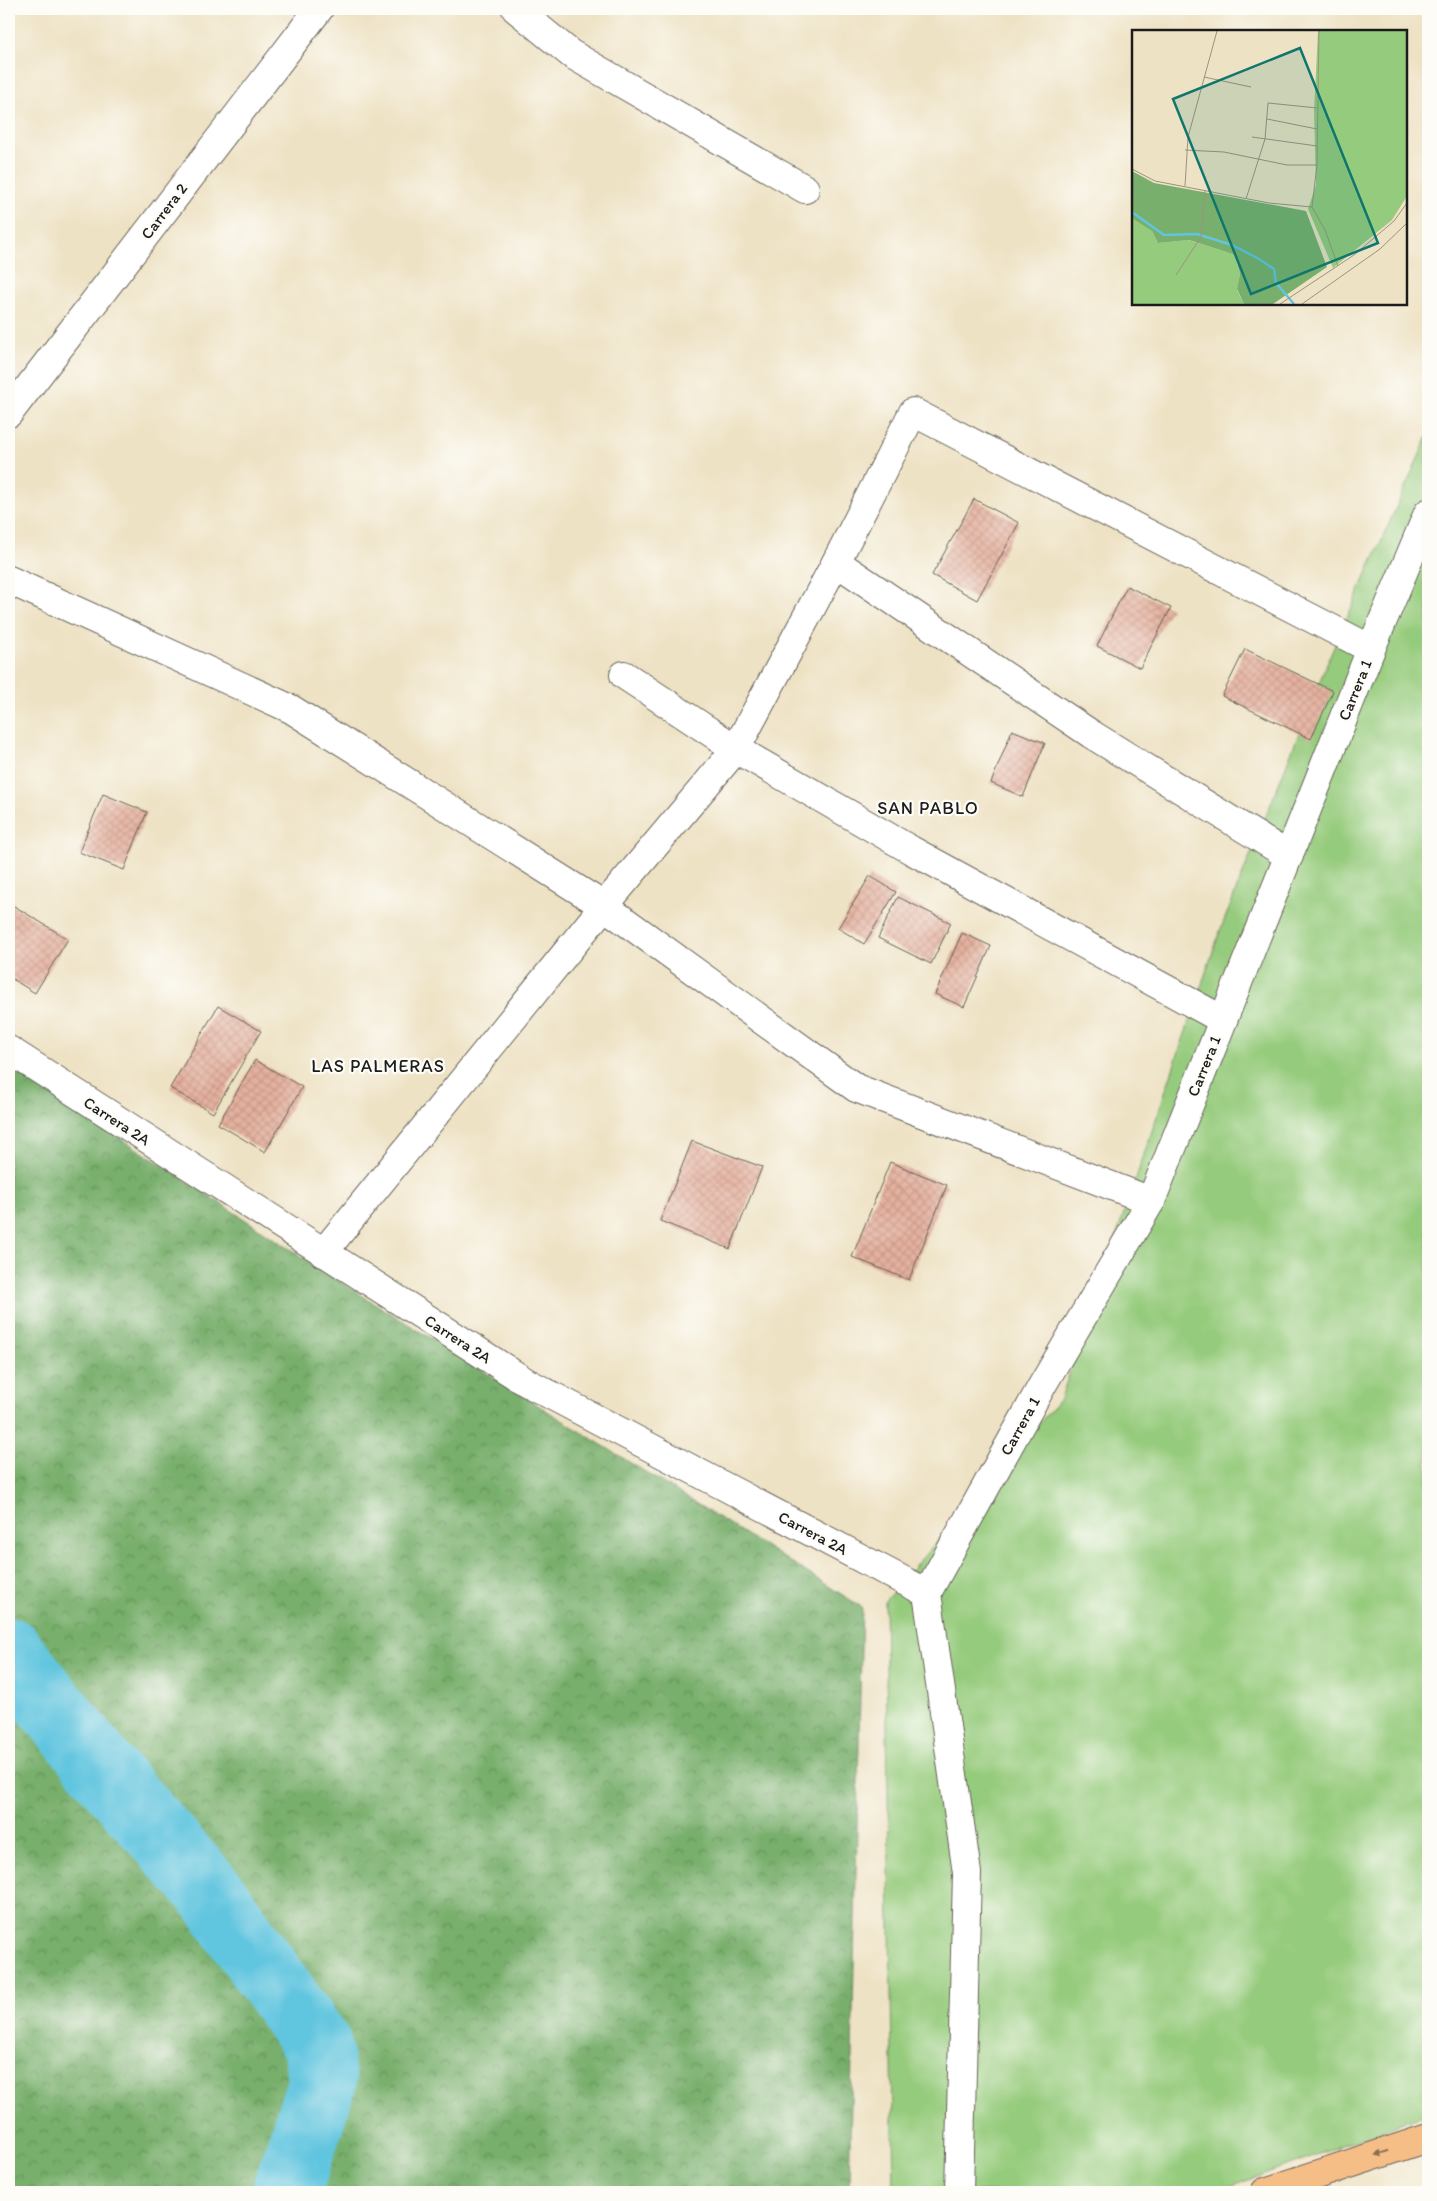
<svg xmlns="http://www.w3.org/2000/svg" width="1437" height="2201" font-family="Itim,sans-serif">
	<defs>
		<pattern id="forest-crowns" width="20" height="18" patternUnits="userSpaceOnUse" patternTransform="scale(1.25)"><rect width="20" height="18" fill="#78af6c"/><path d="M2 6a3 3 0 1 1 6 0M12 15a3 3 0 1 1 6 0" fill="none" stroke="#628e58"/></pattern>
		<pattern id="building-cross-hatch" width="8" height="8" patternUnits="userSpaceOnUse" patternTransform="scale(1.25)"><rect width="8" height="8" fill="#e5b19f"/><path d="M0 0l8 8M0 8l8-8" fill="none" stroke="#c49888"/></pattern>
	</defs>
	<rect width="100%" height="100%" fill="#fdfcf7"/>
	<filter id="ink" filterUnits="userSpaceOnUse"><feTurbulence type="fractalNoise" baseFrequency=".02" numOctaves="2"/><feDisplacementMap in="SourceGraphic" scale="10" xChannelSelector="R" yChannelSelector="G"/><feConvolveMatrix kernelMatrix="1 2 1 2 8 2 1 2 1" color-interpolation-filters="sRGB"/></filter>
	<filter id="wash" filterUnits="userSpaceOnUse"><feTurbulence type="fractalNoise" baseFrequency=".0096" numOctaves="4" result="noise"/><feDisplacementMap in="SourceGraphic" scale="20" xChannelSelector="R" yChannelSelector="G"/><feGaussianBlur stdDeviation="1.12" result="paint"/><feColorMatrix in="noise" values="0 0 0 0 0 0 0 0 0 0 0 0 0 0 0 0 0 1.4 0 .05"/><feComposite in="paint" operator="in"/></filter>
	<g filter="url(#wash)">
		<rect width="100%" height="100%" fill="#eee2c4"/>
		<polygon fill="#95cb7c" stroke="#58744c" points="1428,436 1428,2114 1216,2192 894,2192 885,1601 1061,1398 1220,931 1327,663"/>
		<polygon fill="url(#forest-crowns)" stroke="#4a6644" points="9,1065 342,1283 862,1607 849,2192 9,2192"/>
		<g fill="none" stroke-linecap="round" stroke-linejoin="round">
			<polyline stroke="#61c5df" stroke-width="69" points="9,1652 107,1775 213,1895 317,2045 322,2082 287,2190 287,2192"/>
		</g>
		<g id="blocks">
			<g fill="url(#building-cross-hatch)">
				<polygon points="974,499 1019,523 977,600 932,575"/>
				<polygon points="1127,586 1171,608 1140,668 1097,646"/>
				<polygon points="1245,649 1333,691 1311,739 1222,696"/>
				<polygon points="1012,730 1045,743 1023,797 991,783"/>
				<polygon points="103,794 147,812 124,870 79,852"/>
				<polygon points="870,876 896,892 864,944 838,928"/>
				<polygon points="898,897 951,923 931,964 878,938"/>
				<polygon points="9,903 68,939 35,993 9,977"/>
				<polygon points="962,933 991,946 964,1007 935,994"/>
				<polygon points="218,1006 261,1031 213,1113 170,1088"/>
				<polygon points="255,1060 302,1087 265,1152 218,1124"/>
				<polygon points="692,1141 762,1167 730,1249 660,1221"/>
				<polygon points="890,1162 947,1185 909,1280 852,1257"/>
			</g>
		</g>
	</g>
	<g filter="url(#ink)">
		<use href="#blocks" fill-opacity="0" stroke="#666157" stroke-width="1"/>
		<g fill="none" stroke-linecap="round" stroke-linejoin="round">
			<defs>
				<g id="minor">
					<polyline points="516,9 571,54 805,189"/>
					<polyline points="9,413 319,9"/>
					<polyline points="836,562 1091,734 1289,856"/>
					<polyline points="9,580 291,709 604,906 856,1088 1151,1201"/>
					<polyline points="624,675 736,749 911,850 1223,1020"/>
					<polyline points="9,1050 526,1382 927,1593"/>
					<polyline points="323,1253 604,906 736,749 836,562 913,412 1371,649"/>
					<polyline points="927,1593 1043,1384 1151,1201 1371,649 1428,513"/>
					<polyline points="927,1593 967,1873 959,2192"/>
				</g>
				<polyline id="trunk" points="1265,2192 1428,2138"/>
			</defs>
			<use href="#minor" stroke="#666157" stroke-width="30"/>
			<use href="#trunk" stroke="#666157" stroke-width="30"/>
			<use href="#minor" stroke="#fff" stroke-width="28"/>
			<use href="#trunk" stroke="#f6be87" stroke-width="28"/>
		</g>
		<defs><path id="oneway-solid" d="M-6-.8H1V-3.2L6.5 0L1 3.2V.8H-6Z" transform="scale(1.25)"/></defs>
		<use fill="#896d52" href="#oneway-solid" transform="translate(1382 2153) rotate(162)"/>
	</g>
	<g text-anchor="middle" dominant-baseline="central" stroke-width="4.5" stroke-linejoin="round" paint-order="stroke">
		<g font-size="16" fill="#1c1c1c" stroke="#fdfcf7">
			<text transform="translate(164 211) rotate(-53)">Carrera 2</text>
			<text transform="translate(1355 690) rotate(-68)">Carrera 1</text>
			<text transform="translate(1204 1066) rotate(-68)">Carrera 1</text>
			<text transform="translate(117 1121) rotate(33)">Carrera 2A</text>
			<text transform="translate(458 1339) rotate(33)">Carrera 2A</text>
			<text transform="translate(1020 1426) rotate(-61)">Carrera 1</text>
			<text transform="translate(813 1533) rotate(28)">Carrera 2A</text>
		</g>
		<g font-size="18" letter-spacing="1" fill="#1c1c1c" stroke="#fdfcf7">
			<text x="928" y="808">SAN PABLO</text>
			<text x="378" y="1066">LAS PALMERAS</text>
		</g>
	</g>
	<g transform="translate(1132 30)">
		<rect width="275" height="275" fill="#eee2c4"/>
		<path d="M186,1H275V166L260,190L201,238L176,179L184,155L182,81ZM0,187L20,201L26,213L56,210L105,225L108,244L105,260L112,274H0Z" fill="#95cb7c"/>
		<path d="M0,141L22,153L174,181L195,237L141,274H112L105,259L108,244L104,225L57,210L26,213L20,201L0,188Z" fill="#78af6c"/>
		<path fill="none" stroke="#61c5df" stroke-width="2.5" d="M0,182L32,205L65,204L100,215L127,229L142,239L144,253L162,274"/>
		<path fill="none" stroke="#9a9381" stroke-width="1" d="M72,47L119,57M135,89L185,99M120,107L185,116M53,120L92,122L155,135H185M0,139L23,151L137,173L180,177M53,156L56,107L85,1M114,169L133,109L136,73L185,78M180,177L185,135L187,1M180,177L193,200L206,236M44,245L69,207L73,161M148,274L222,225L262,191L275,173M170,274L248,219L275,193"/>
		<path fill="#0f766e" fill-opacity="0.15" stroke="#0f766e" stroke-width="2.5" d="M168,18L246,213L119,264L41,69Z"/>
		<rect width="275" height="275" fill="none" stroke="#1c1c1c" stroke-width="2.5"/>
	</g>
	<rect width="1437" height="2201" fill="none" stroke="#fdfcf7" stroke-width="30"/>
</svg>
